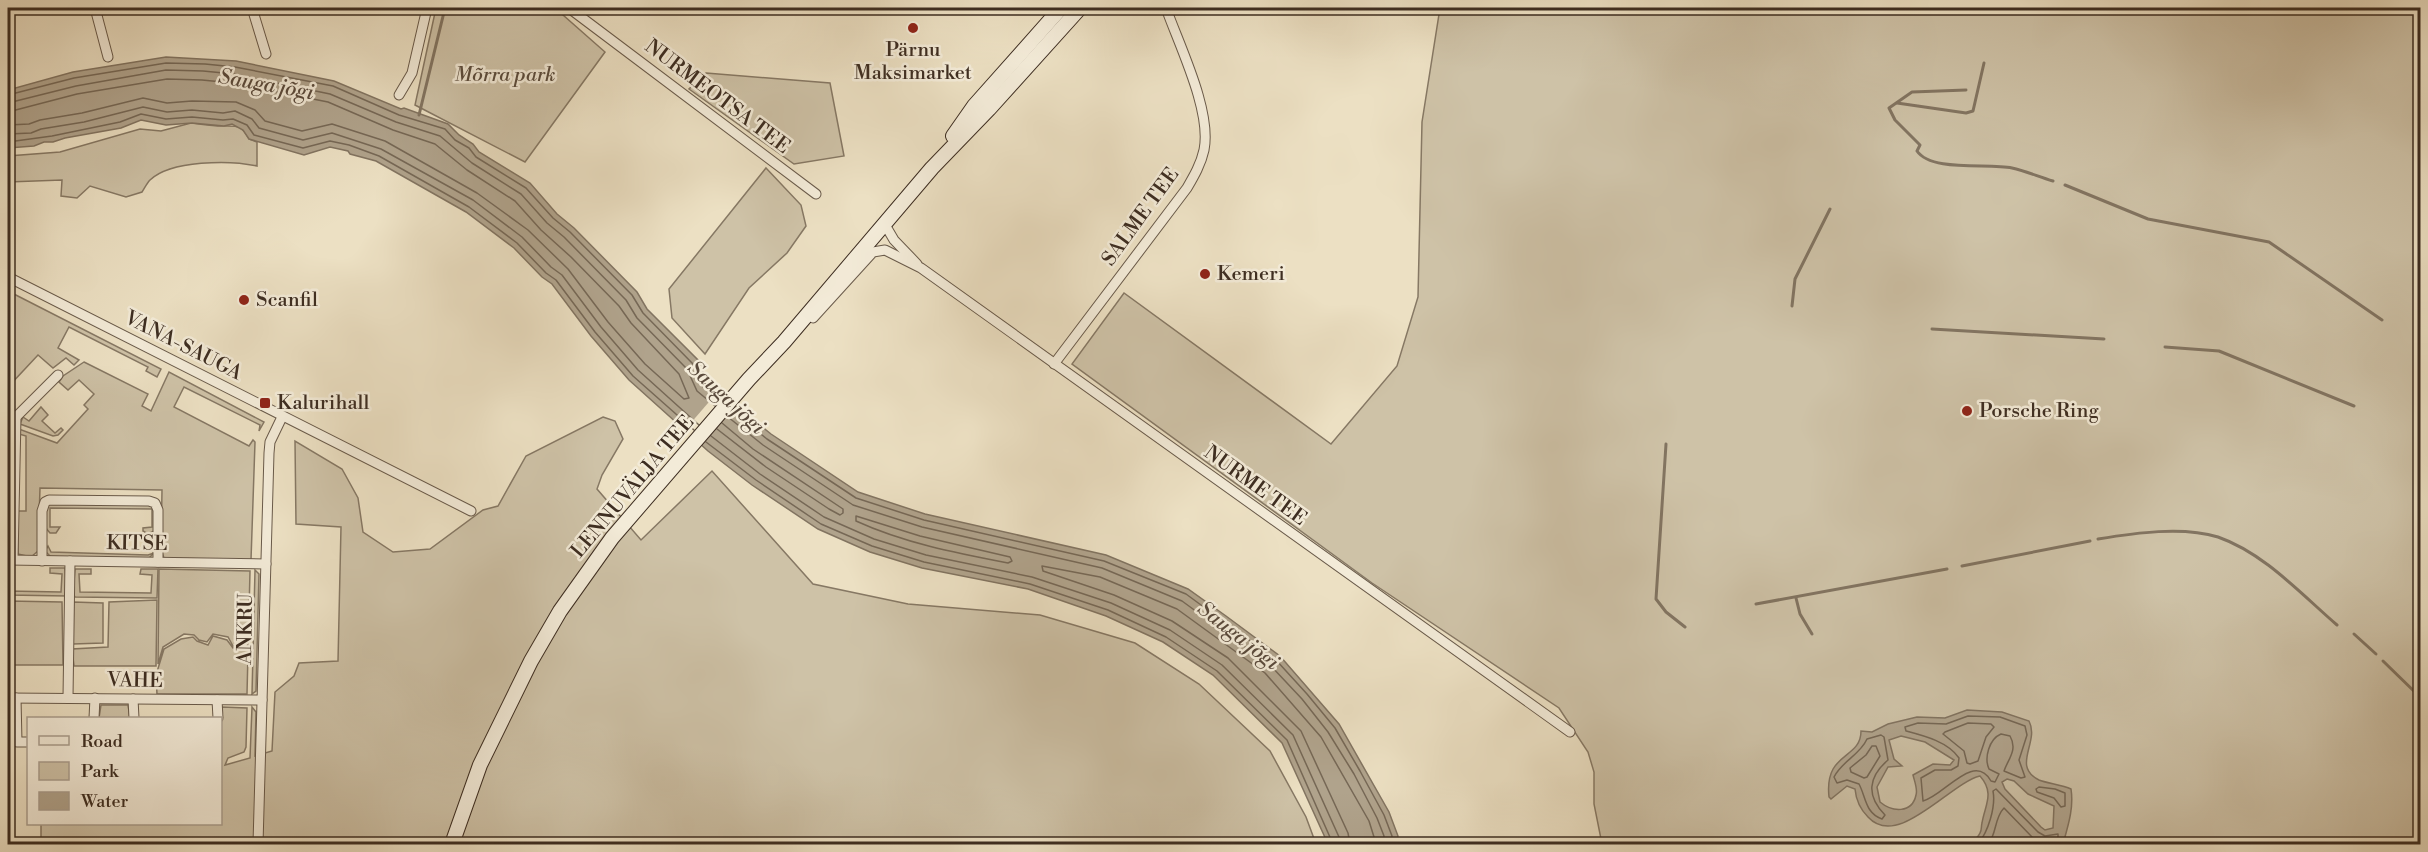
<svg xmlns="http://www.w3.org/2000/svg" width="2428" height="852" font-family="'Libre Bodoni',serif">
	<rect width="100%" height="100%" fill="#ece0c3"/>
	<filter id="stains"><feTurbulence type="fractalNoise" baseFrequency=".00333" numOctaves="4"/><feColorMatrix values="0 0 0 0 .2 0 0 0 0 .09 0 0 0 0 .02 0 0 0 .5 -.17"/></filter>
	<radialGradient id="worn" r=".72"><stop offset=".6" stop-color="#630" stop-opacity="0"/><stop offset="1" stop-color="#630" stop-opacity=".3"/></radialGradient>
	<g fill="#cec2a7" stroke="#867864" stroke-width="1.5">
		<polygon points="436,8 555,8 605,52 525,162 415,105"/>
		<polygon points="1440,8 2041,8 2047,10 2055,8 2420,8 2420,844 1602,844 1594,804 1594,772 1588,752 1559,708 1372,583 1072,364 1124,293 1331,444 1397,366 1418,297 1422,122"/>
		<polygon points="706,73 830,83 844,156 794,164 689,89"/>
		<path d="M191,123C201,124 211,126 221,126C237,126 241,124 249,139L257,142V166C230,160 171,160 150,180C147,183 144,189 142,192L126,197L90,186L77,198L61,196L62,180L8,182V156L60,152L140,129L161,131Z"/>
		<polygon points="766,168 801,205 806,226 787,253 749,288 705,354 672,318 669,289"/>
		<polygon points="8,291 161,369 157,377 146,371 148,367 69,327 58,348 79,360 74,365 66,358 53,368 38,355 8,387"/>
		<polygon points="84,362 148,394 142,406 151,411 169,372 264,422 259,431 260,425 184,387 174,407 249,446 253,440 255,442 251,560 164,558 161,550 162,490 40,488 38,551 31,557 18,554 17,511 26,511 26,436 19,434 19,429 57,443 88,409 84,405 94,394 79,380 68,390 59,382 63,376"/>
		<polygon points="41,407 48,415 42,421 55,433 61,428 63,430 58,435 53,436 20,424 23,417 29,421"/>
		<polygon points="603,417 615,421 623,439 602,475 597,489 641,540 712,471 813,584 908,604 1040,615 1135,643 1199,684 1270,751 1306,817 1316,844 41,844 41,824 220,824 220,709 222,707 247,708 246,747 244,752 228,758 225,765 250,758 252,707 256,712 255,756 272,751 275,692 294,676 299,663 338,661 341,527 296,524 295,441 342,469 358,498 363,532 393,552 430,549 483,510 498,506 526,456"/>
		<polygon points="49,504 152,504 154,506 154,531 148,534 143,531 143,528 152,527 152,509 50,508 50,527 60,527 56,533 50,533 45,527 45,509"/>
		<polygon points="48,546 51,552 148,555 154,553 149,558 51,557 45,551"/>
		<polygon points="50,568 65,568 67,596 8,595 8,591 61,592 62,574 50,573"/>
		<polygon points="75,569 91,569 91,574 79,574 80,592 151,593 152,575 140,574 141,569 158,569 157,598 75,597 73,594"/>
		<polygon points="159,569 250,571 247,694 157,694 156,675 164,649 181,639 193,637 197,641 208,645 213,636 227,640 233,648 238,645 233,646 228,637 213,634 207,642 199,640 194,635 184,634 163,647 158,664"/>
		<polygon points="255,570 259,574 256,691 252,694"/>
		<polygon points="157,600 156,666 74,666 72,649 108,647 109,602"/>
		<polygon points="8,601 62,602 63,665 8,665"/>
		<polygon points="73,602 103,603 103,643 73,644"/>
		<polygon points="101,705 128,705 130,718 99,718"/>
	</g>
	<g fill="#b0a38c" stroke="#827461" stroke-width="1.5" fill-rule="evenodd">
		<polygon points="166,57 236,61 334,81 401,109 404,108 448,124 459,135 473,144 479,152 530,183 557,214 574,228 637,292 647,309 699,361 707,382 771,434 858,492 925,514 1106,555 1188,589 1226,616 1280,656 1339,724 1389,812 1398,836 1397,844 1328,844 1282,743 1213,675 1163,642 1106,616 1028,589 922,568 870,552 818,529 752,485 708,451 629,380 591,336 552,284 542,277 514,248 466,212 376,161 350,154 348,151 330,147 304,155 249,139 243,130 232,124 224,126 192,123 166,125 141,120 121,128 65,138 53,142 44,142 34,146 8,148 8,90 73,72"/>
		<path d="M1967,710L2002,712L2029,721C2040,742 2011,766 2039,780C2046,783 2062,785 2071,789C2074,808 2068,826 2063,844H1972C1974,839 1978,838 1980,833C1982,830 1981,826 1982,823C1985,805 1995,793 1980,776C1950,783 1898,850 1868,817C1860,809 1856,800 1855,789L1847,786L1831,799L1829,797C1824,751 1861,760 1861,731L1872,732L1888,724L1917,717L1945,718ZM1901,736L1925,742L1954,760L1950,765L1933,764L1913,775C1914,780 1918,789 1916,795C1912,814 1892,812 1880,802L1877,787L1888,767L1902,766L1894,759L1889,740ZM2007,779L2014,781L2028,794L2054,806L2053,828L2045,830L2041,827L2005,789L2002,782Z"/>
	</g>
	<polygon fill="#ece0c3" points="721,388 737,403 699,447 683,432"/>
	<g fill="none" stroke-linecap="round" stroke-linejoin="round">
		<g stroke="#766856" stroke-width="1.5">
			<polyline points="8,95 74,78 166,63 205,64 235,67 333,86 399,115 445,129 455,140 469,148 476,157 526,188 553,218 570,232 632,295 643,313 693,364 702,386 720,400"/>
			<polyline points="8,103 76,86 166,70 203,71 234,74 330,94 396,122 440,136 472,163 521,194 547,223 564,237 626,300 637,318 687,369 697,391 715,406"/>
			<polyline points="8,112 77,94 167,79 202,80 233,83 328,102 393,130 435,144 467,170 515,201 541,230 571,257 619,306 631,323 679,374 689,398 684,399 645,364 608,322 568,269 528,230 477,193 385,141 332,124 302,131 265,121 255,110 236,102 192,101 167,103 143,98 82,113 40,120 29,124 8,125"/>
			<polyline points="8,134 31,133 41,129 84,122 143,107 167,112 192,110 223,113 235,111 252,119 259,128 303,140 332,133 381,149 473,200 522,237 551,267 562,275 601,327 638,370 699,425"/>
			<polyline points="8,142 52,136 120,122 141,114 166,119 192,117 223,120 233,119 247,125 254,135 303,148 330,141 349,145 379,156 469,207 517,243 546,273 556,280 595,332 633,376 694,430"/>
			<polyline points="732,411 767,439 856,498 924,520 1104,561 1186,594 1276,660 1307,694 1335,728 1360,771 1384,815 1392,836 1391,844"/>
			<polyline points="728,417 763,445 853,505 922,527 1102,568 1182,601 1271,666 1302,699 1328,732 1354,774 1377,818 1384,836 1383,844"/>
			<polyline points="717,429 766,467 829,509 840,515 843,513 843,509 753,449 722,423"/>
			<polyline points="711,436 760,474 824,517 874,539 926,555 1032,577 1111,603 1170,630 1222,665 1293,735 1339,837 1341,844"/>
			<polyline points="706,442 756,480 821,524 872,546 924,562 1030,584 1108,610 1166,637 1217,671 1287,740 1333,844"/>
			<path d="M856,516L920,536L1010,557L1012,561L1008,563C956,553 904,543 856,521Z"/>
			<path d="M1968,716L2000,717L2025,726L2027,735L2019,760L2025,777L2021,778L2004,771C2008,759 2018,750 2010,736L2001,734C1989,739 1984,758 1989,769L1999,774L1995,782L1991,781C1974,751 1944,796 1923,801L1921,778L1935,770H1951L1958,766L1959,758C1948,742 1925,736 1906,731L1905,727L1918,723L1946,724Z"/>
			<polygon points="1968,723 1991,724 1994,727 1986,737 1978,761 1970,764 1967,763 1964,751 1943,734 1945,732"/>
			<path d="M1881,735L1884,737L1888,760C1868,777 1866,796 1885,815L1882,819C1865,813 1866,797 1859,784L1847,780L1837,783L1834,777C1842,761 1860,755 1867,739Z"/>
			<polygon points="1872,746 1876,746 1880,756 1867,777 1864,778 1851,772 1850,768 1866,755"/>
			<polygon points="2039,787 2055,789 2065,793 2065,806 2061,807 2054,798 2037,792 2036,789"/>
			<polyline points="1350,844 1348,833 1301,731 1228,658 1172,621 1114,595 1043,571 1042,566 1100,577 1177,609 1265,673 1321,737 1369,821 1374,837 1374,844"/>
			<path d="M1978,844C1988,832 1996,807 1993,791L1996,789L2038,832L2045,836L2058,834V844"/>
			<path d="M1988,844C1997,834 1994,818 2004,808L2033,838L2050,844"/>
		</g>
		<g stroke="#827461" stroke-width="3">
			<path d="M1966,90L1912,92L1889,108L1895,120L1920,145L1917,151C1931,172 1988,163 2012,168C2026,171 2039,177 2053,181"/>
			<polyline points="1897,103 1966,113 1973,111 1984,63"/>
			<polyline points="419,115 445,8"/>
			<polyline points="2065,185 2148,219 2269,242 2382,320"/>
			<polyline points="1792,306 1795,279 1830,209"/>
			<polyline points="1932,329 2104,339"/>
			<polyline points="2165,347 2219,351 2354,406"/>
			<polyline points="1666,444 1656,599 1666,612 1685,627"/>
			<path d="M2098,539C2135,533 2182,526 2218,537C2264,553 2301,594 2337,625"/>
			<polyline points="1962,566 2090,541"/>
			<polyline points="1796,598 1800,614 1812,634"/>
			<polyline points="1756,604 1947,569"/>
			<polyline points="2354,634 2376,654"/>
			<polyline points="2383,661 2420,697"/>
		</g>
		<defs>
			<g id="street">
				<polyline points="95,8 108,57"/>
				<polyline points="252,8 266,54"/>
				<polyline points="569,8 816,194"/>
				<polyline points="399,95 412,73 427,8"/>
				<polyline points="884,223 894,240 917,264"/>
				<polyline points="8,277 471,511"/>
				<polyline points="813,318 873,252 885,250 921,268 1570,732"/>
				<path d="M1054,364L1187,188C1194,176 1201,164 1204,150C1212,111 1179,45 1166,8"/>
				<polyline points="8,417 16,417 13,560"/>
				<polyline points="16,417 58,375"/>
				<polyline points="8,560 266,564"/>
				<polyline points="42,561 42,511 45,502 49,500 149,501 155,503 158,510 158,562"/>
				<polyline points="68,697 70,561"/>
				<polyline points="8,698 262,700"/>
				<polyline points="16,698 17,742 28,742"/>
				<polyline points="133,699 134,718"/>
				<polyline points="217,700 218,718"/>
				<polyline points="94,718 95,698"/>
				<polyline points="258,844 269,453 270,442 282,417"/>
			</g>
			<g id="secondary">
				<polyline points="953,136 974,106 1061,8"/>
				<polyline points="452,844 480,765 531,661 560,611 612,538 749,379 784,342 932,168 989,109 1080,8"/>
			</g>
		</defs>
		<use href="#street" stroke="#695a4a" stroke-width="11"/>
		<use href="#secondary" stroke="#3d2d21" stroke-width="16"/>
		<use href="#street" stroke="#f3ebd8" stroke-width="9"/>
		<use href="#secondary" stroke="#f3ebd8" stroke-width="14"/>
	</g>
	<g fill="#8f2418" stroke="#f3ebd8" stroke-width="2">
		<circle cx="913" cy="28" r="6"/>
		<circle cx="1205" cy="274" r="6"/>
		<circle cx="244" cy="300" r="6"/>
		<rect x="259" y="397" width="12" height="12" rx="3"/>
		<circle cx="1967" cy="411" r="6"/>
	</g>
	<g text-anchor="middle" dominant-baseline="central" stroke-width="5" stroke-linejoin="round" paint-order="stroke">
		<g font-size="20" fill="#3d2d21" stroke="#f3ebd8" text-anchor="start">
			<text x="913" y="50" text-anchor="middle">Pärnu<tspan x="913" dy="23">Maksimarket</tspan></text>
			<text x="1217" y="274">Kemeri</text>
			<text x="256" y="300">Scanfil</text>
			<text x="277" y="403">Kalurihall</text>
			<text x="1979" y="411">Porsche Ring</text>
		</g>
		<g font-size="20" font-style="italic" fill="#5a4b3c" stroke="#f3ebd8">
			<text x="505" y="75">Mõrra park</text>
		</g>
		<g font-size="20" fill="#3d2d21" stroke="#f3ebd8">
			<text transform="translate(717 97) rotate(37)">NURMEOTSA TEE</text>
			<text transform="translate(1141 217) rotate(-54)">SALME TEE</text>
			<text transform="translate(183 346) rotate(27)">VANA-SAUGA</text>
			<text transform="translate(1255 486) rotate(36)">NURME TEE</text>
			<text transform="translate(633 487) rotate(-50)">LENNUVÄLJA TEE</text>
			<text transform="translate(137 544) rotate(1)">KITSE</text>
			<text transform="translate(246 629) rotate(-89)">ANKRU</text>
			<text transform="translate(135 681) rotate(1)">VAHE</text>
		</g>
		<g font-size="21" font-style="italic" fill="#5a4a3c" stroke="#f3ebd8">
			<text transform="translate(266 85) rotate(10)">Sauga jõgi</text>
			<text transform="translate(726 398) rotate(43)">Sauga jõgi</text>
			<text transform="translate(1238 636) rotate(38)">Sauga jõgi</text>
		</g>
	</g>
	<rect width="2428" height="852" fill="none" stroke="#ece0c3" stroke-width="30"/>
	<rect x="9" y="9" width="2410" height="834" fill="none" stroke="#3d2d21" stroke-width="3"/>
	<rect x="15" y="15" width="2398" height="822" fill="none" stroke="#3d2d21" stroke-width="1.5"/>
	<rect x="27" y="717" width="195" height="108" fill="#f3ebd8" stroke="#aa9f8f" stroke-width="1.5"/>
	<rect x="39" y="736" width="30" height="9" fill="#f3ebd8" stroke="#aa9f8f" stroke-width="1.5"/>
	<text x="81" y="747" font-size="18" fill="#3d2d21">Road</text>
	<rect x="39" y="762" width="30" height="18" fill="#cec2a7" stroke="#aa9f8f" stroke-width="1.5"/>
	<text x="81" y="777" font-size="18" fill="#3d2d21">Park</text>
	<rect x="39" y="792" width="30" height="18" fill="#b0a38c" stroke="#aa9f8f" stroke-width="1.5"/>
	<text x="81" y="807" font-size="18" fill="#3d2d21">Water</text>
	<rect width="100%" height="100%" filter="url(#stains)"/>
	<rect width="100%" height="100%" fill="url(#worn)"/>
</svg>
